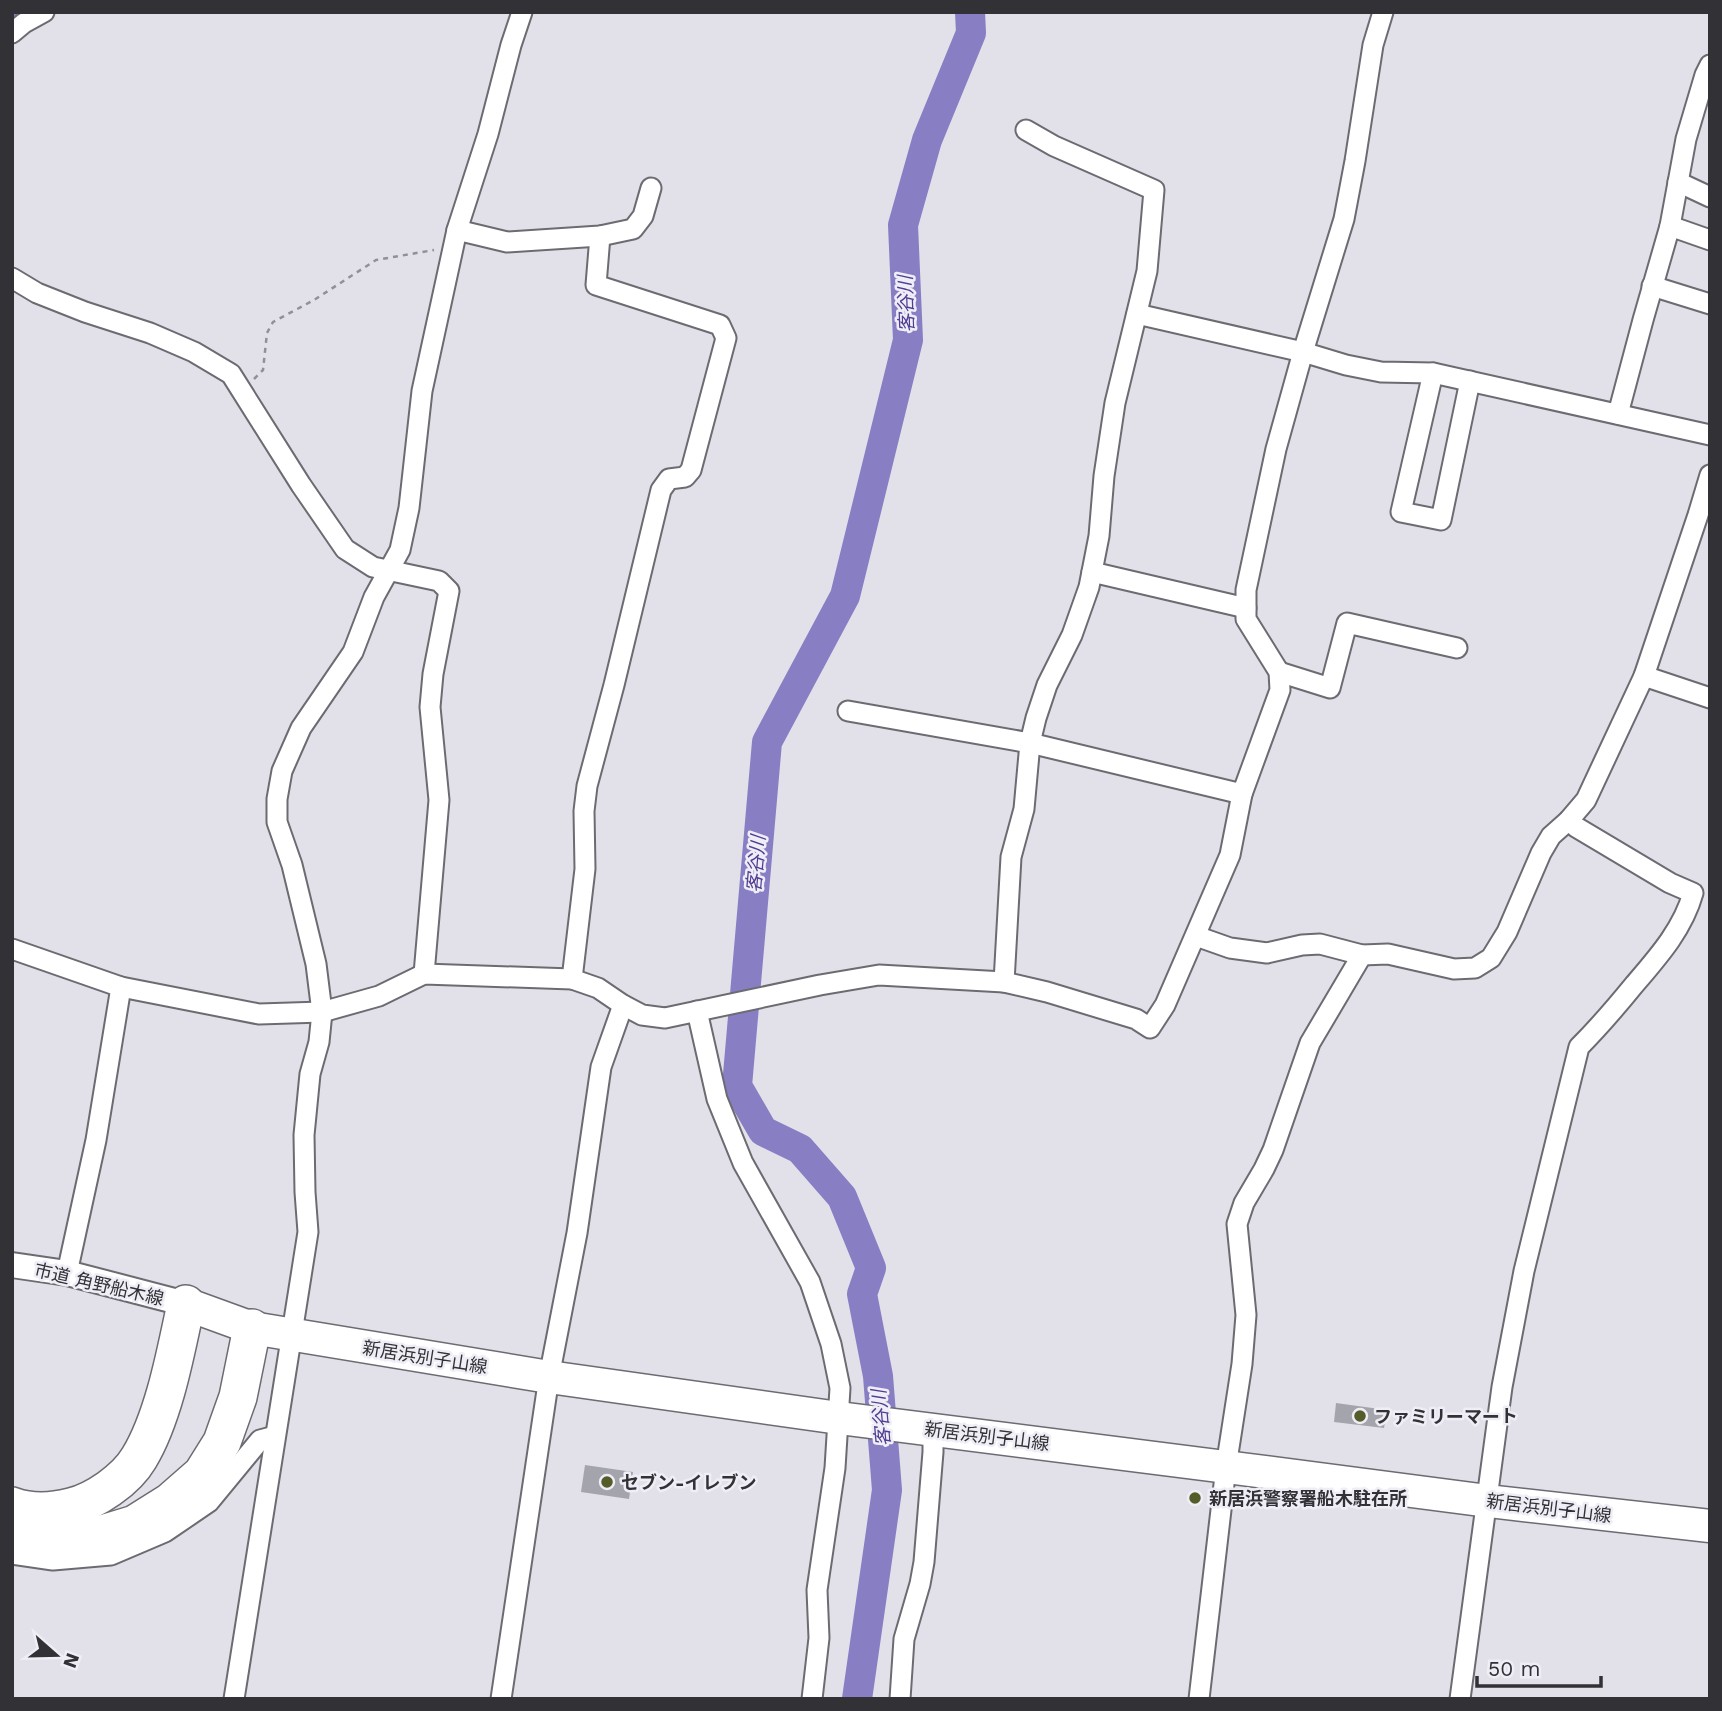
<svg xmlns="http://www.w3.org/2000/svg" width="1722" height="1711" font-family="'Work Sans','Noto Sans JP',sans-serif">
	<rect width="100%" height="100%" fill="#e2e1ea"/>
	<g fill="none" stroke-linecap="round" stroke-linejoin="round">
		<polyline stroke="#887ec4" stroke-width="5" points="12,20 19,12"/>
		<polyline stroke="#887ec4" stroke-width="30" points="857,1699 887,1490 878,1376 862,1294 871,1268 842,1197 800,1149 763,1131 737,1086 767,742 845,596 908,340 903,225 927,140 971,33 970,12"/>
	</g>
	<g fill="#a4a4ac">
		<polygon points="1336,1403 1387,1410 1384,1428 1334,1422"/>
		<polygon points="585,1465 633,1472 629,1499 581,1492"/>
	</g>
	<g fill="none" stroke-linecap="round" stroke-linejoin="round">
		<defs>
			<g id="minor">
				<polyline points="12,33 24,23 44,12"/>
				<polyline points="1678,182 1710,197"/>
				<polyline points="1670,226 1710,240"/>
				<polyline points="457,230 507,242 600,236 633,229 643,216 651,188"/>
				<polyline points="12,278 37,293 85,312 150,333 194,352 231,374 301,485 345,549 373,567 439,581 449,591 433,674 430,707 439,800 424,974"/>
				<polyline points="1652,286 1710,304"/>
				<polyline points="1137,314 1303,352 1346,365 1381,372 1433,373 1710,435"/>
				<polyline points="1433,373 1401,512 1441,520 1470,381"/>
				<polyline points="1618,414 1643,320 1670,226 1686,139 1705,75 1710,65"/>
				<polyline points="1092,572 1246,608"/>
				<polyline points="1279,672 1330,688 1347,623 1457,648"/>
				<polyline points="1644,676 1710,698"/>
				<polyline points="848,711 1030,743 1242,794"/>
				<polyline points="1196,936 1230,948 1267,953 1302,945 1320,944 1362,955 1388,954 1454,969 1475,968 1491,958 1507,932 1541,853 1551,836 1569,820 1586,800 1644,676 1698,515 1710,475"/>
				<polyline points="12,949 121,987 96,1140 67,1273"/>
				<polyline points="572,979 585,869 584,811 587,786 614,685 661,490 669,479 685,477 691,470 726,338 720,325 596,285 600,236"/>
				<polyline points="1004,982 1011,857 1024,809 1030,743 1036,718 1047,685 1072,635 1089,587 1099,536 1104,476 1115,403 1147,271 1154,190 1054,146 1026,130"/>
				<polyline points="121,987 259,1014 322,1012 379,996 424,974 572,979 598,988 623,1005 642,1015 665,1018 820,985 879,975 1004,982 1047,992 1136,1019 1150,1028 1165,1005 1230,855 1242,794 1280,690 1279,672 1246,619 1246,590 1276,449 1303,352 1344,219 1355,161 1373,45 1383,12"/>
				<polyline points="697,1011 717,1099 743,1163 810,1282 831,1344 840,1388 835,1468 817,1590 819,1638 812,1699"/>
				<polyline points="12,1554 53,1560 111,1555 165,1532 209,1502 260,1440 275,1436"/>
				<polyline points="234,1699 308,1232 305,1192 304,1135 310,1074 319,1042 322,1012 316,964 292,865 277,822 277,799 282,771 301,728 353,652 374,597 400,550 409,508 422,391 457,230 488,134 511,45 522,12"/>
				<polyline points="501,1699 549,1377 577,1233 601,1067 623,1005"/>
				<polyline points="900,1699 904,1639 920,1584 924,1562 933,1452 933,1429"/>
				<polyline points="1199,1699 1226,1467 1242,1364 1246,1315 1237,1224 1244,1203 1264,1169 1273,1150 1310,1043 1362,955"/>
				<path d="M1460,1699L1502,1387L1524,1271L1579,1047C1598,1028 1616,1007 1634,985C1658,957 1683,929 1693,893L1670,883L1576,827L1569,820"/>
			</g>
			<polyline id="tertiary" points="12,1265 67,1273 186,1304"/>
			<polyline id="primary" points="186,1304 252,1328 549,1377 839,1418 1226,1467 1488,1501 1710,1526"/>
			<g id="motorway">
				<path d="M12,1506C31,1513 51,1512 71,1507C95,1501 126,1480 139,1458C164,1417 176,1351 186,1304"/>
				<polyline points="12,1528 30,1534 86,1539 135,1524 170,1502 202,1474 222,1442 238,1397 252,1328"/>
			</g>
		</defs>
		<use href="#minor" stroke="#6c6b72" stroke-width="23"/>
		<use href="#tertiary" stroke="#6c6b72" stroke-width="28"/>
		<use href="#primary" stroke="#6c6b72" stroke-width="35"/>
		<use href="#motorway" stroke="#6c6b72" stroke-width="40"/>
		<polyline stroke="#919097" stroke-width="2.5" stroke-dasharray="5 5" stroke-linecap="butt" points="254,379 263,370 267,333 273,322 314,300 376,260 434,250"/>
		<use href="#minor" stroke="#fff" stroke-width="19"/>
		<use href="#tertiary" stroke="#fff" stroke-width="24"/>
		<use href="#primary" stroke="#fff" stroke-width="32"/>
		<use href="#motorway" stroke="#fff" stroke-width="37"/>
	</g>
	<g fill="#555b29" stroke="#efeef7" stroke-width="2.5">
		<circle cx="1360" cy="1416" r="7"/>
		<circle cx="607" cy="1482" r="7"/>
		<circle cx="1195" cy="1498" r="7"/>
	</g>
	<g text-anchor="middle" dominant-baseline="central" stroke-width="5" stroke-linejoin="round" paint-order="stroke">
		<g font-size="18" fill="#323135" stroke="#efeef7">
			<text transform="translate(99 1284) rotate(13)">市道 角野船木線</text>
			<text transform="translate(425 1357) rotate(9)">新居浜別子山線</text>
			<text transform="translate(987 1436) rotate(7)">新居浜別子山線</text>
			<text transform="translate(1549 1508) rotate(7)">新居浜別子山線</text>
		</g>
		<g font-size="18" font-weight="bold" fill="#323135" stroke="#efeef7" text-anchor="start">
			<text x="1374" y="1416">ファミリーマート</text>
			<text x="621" y="1482">セブン-イレブン</text>
			<text x="1209" y="1498">新居浜警察署船木駐在所</text>
		</g>
		<g font-size="19" font-style="italic" fill="#513e93" stroke="#efeef7">
			<text transform="translate(906 304) rotate(-92)">客谷川</text>
			<text transform="translate(756 864) rotate(-85)">客谷川</text>
			<text transform="translate(881 1418) rotate(-95)">客谷川</text>
		</g>
	</g>
	<rect width="1722" height="1711" fill="none" stroke="#323135" stroke-width="28"/>
	<g transform="translate(56 1655) rotate(110)" stroke="#efeef7" stroke-width="5" paint-order="stroke">
	<path d="M0-5L12 26L0 18L-12 26Z" fill="#323135"/>
	<text y="-10" font-size="19" font-weight="bold" text-anchor="middle" fill="#323135">N</text>
	</g>
	<path d="M1477 1676v10h124v-10" fill="none" stroke="#323135" stroke-width="3.5"/>
	<text x="1488" y="1676" font-size="21" fill="#323135" stroke="#efeef7" stroke-width="5" paint-order="stroke">50 m</text>
</svg>
